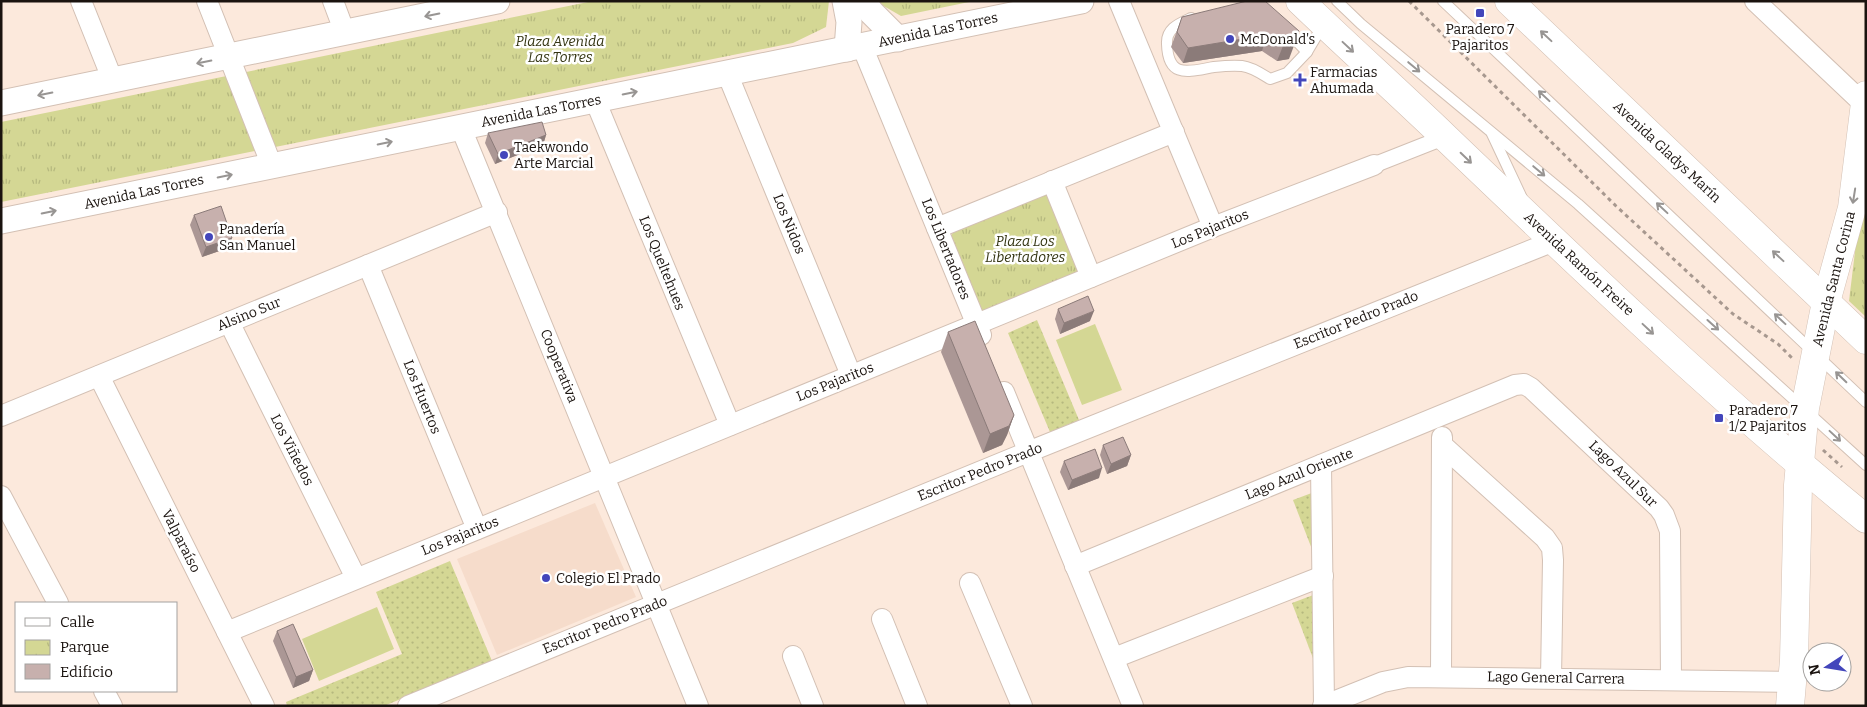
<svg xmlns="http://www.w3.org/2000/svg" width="1867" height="707" font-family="Bitter,serif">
	<defs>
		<pattern id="grass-dots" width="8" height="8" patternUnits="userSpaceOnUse" patternTransform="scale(1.25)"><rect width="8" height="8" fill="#d4d794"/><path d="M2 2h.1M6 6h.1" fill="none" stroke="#b5b87e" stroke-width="1.8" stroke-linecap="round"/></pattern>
		<pattern id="park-tufts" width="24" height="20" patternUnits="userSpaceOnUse" patternTransform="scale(1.25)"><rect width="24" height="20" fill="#d4d794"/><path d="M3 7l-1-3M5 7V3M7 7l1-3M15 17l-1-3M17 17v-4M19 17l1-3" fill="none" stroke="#b5b87e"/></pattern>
	</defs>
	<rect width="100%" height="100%" fill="#fce9dc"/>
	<polygon fill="#f6dccb" points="595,503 636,597 497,655 457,559"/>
	<g fill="url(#grass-dots)">
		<polygon points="1037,320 1079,420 1050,432 1008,333"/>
		<polygon points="1317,491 1315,557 1293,500"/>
		<polygon points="450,561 492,661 384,706 287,706 286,702 402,654 376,592"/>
		<polygon points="1316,594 1314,661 1292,603"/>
	</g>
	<g fill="url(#park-tufts)">
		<polygon points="593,1 829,1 826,27 793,43 1,202 1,122"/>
		<polygon points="875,1 974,1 901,16"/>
		<polygon points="1866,161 1866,317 1849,301"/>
		<polygon points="1046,192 1081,263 1079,274 988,312 978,309 950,238 954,230"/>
	</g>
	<g fill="#d4d794">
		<polygon points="1095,324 1122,390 1082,405 1056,340"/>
		<polygon points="377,607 394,649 319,681 302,639"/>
	</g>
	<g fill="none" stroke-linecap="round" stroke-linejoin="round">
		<defs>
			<g id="service">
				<polyline points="1337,1 1361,24 1578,204 1866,465"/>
				<polyline points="1443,1 1866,402"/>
				<path d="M1191,18C1178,24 1166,29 1167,44C1168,80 1190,71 1214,67C1223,66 1233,65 1242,66C1252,67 1262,74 1270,79L1287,73L1307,52L1323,25"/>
				<polyline points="1287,31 1307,52"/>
				<polyline points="1492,134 1522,198"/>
			</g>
			<polyline id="pedestrian" points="1374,165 1445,137"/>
			<g id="minor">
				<polyline points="81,1 113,81"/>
				<polyline points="207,1 272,166"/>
				<polyline points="333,1 345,33"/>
				<polyline points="1119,1 1213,227"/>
				<polyline points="1755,1 1865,105"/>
				<polyline points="862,46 981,335"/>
				<polyline points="727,73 851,375"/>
				<polyline points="595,100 730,425"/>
				<polyline points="461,128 698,706"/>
				<polyline points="1052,181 1091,277"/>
				<polyline points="937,228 1174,132"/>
				<polyline points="368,265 477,529"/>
				<polyline points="229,322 356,578"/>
				<polyline points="99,376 264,706"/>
				<polyline points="1004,392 1133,706"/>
				<polyline points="1,416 497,212"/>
				<polyline points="1442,445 1545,538 1552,548 1553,560 1551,678"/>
				<polyline points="1321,465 1324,705"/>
				<polyline points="1,496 58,603"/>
				<polyline points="1075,566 1515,385 1524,384 1531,388 1659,508 1664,515 1670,531 1671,680"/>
				<polyline points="970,583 1022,706"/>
				<polyline points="882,619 917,706"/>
				<polyline points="227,632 1213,227 1374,165"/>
				<polyline points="793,656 813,706"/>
				<polyline points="1114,658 1323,576"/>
				<polyline points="1441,677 1442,437"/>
				<polyline points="104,691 112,706"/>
				<polyline points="408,706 1028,452 1554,241"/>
				<polyline points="1323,706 1383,682 1408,677 1793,682"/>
			</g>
			<g id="tertiary">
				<polyline points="845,1 849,22 847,49"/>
				<polyline points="863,1 871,12 898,39"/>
				<polyline points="1,103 497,1"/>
				<polyline points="1,221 1081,1"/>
			</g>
			<polyline id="secondary" points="1790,706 1794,660 1798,485 1805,408 1826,302 1852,208 1866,95"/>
			<g id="primary">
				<path d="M1300,1C1348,47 1398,92 1446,138C1583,269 1719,399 1866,519"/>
				<polyline points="1509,1 1866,340"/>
			</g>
		</defs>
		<use href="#service" stroke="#d3c0b4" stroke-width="12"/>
		<use href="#pedestrian" stroke="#d3c0b4" stroke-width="17"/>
		<use href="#minor" stroke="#d3c0b4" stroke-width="22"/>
		<use href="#tertiary" stroke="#d3c0b4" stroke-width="27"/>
		<use href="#secondary" stroke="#d3c0b4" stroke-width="29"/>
		<use href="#primary" stroke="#d3c0b4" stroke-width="29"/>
		<g stroke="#a7988f" stroke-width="3" stroke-dasharray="4 4" stroke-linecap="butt">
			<polyline points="1409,1 1616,206 1733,314 1778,344 1792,358"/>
			<polyline points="1823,450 1842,467"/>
		</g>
		<use href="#service" stroke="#fff" stroke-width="10"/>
		<use href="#pedestrian" stroke="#fff" stroke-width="15"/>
		<use href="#minor" stroke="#fff" stroke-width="20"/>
		<use href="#tertiary" stroke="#fff" stroke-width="25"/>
		<use href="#secondary" stroke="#fff" stroke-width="28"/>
		<use href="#primary" stroke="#fff" stroke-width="28"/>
	</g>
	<g fill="#ab9795">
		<polygon points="1265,1 1289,59 1277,61 1262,51 1183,63 1171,47 1182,17"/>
		<polygon points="488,133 546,135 543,145 495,164 485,143"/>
		<polygon points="194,215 232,238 228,248 202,257 190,225"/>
		<polygon points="1058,309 1090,321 1060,334 1055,319"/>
		<polygon points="948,332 1014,415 1007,435 1002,445 983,453 941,352"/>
		<polygon points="1103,445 1131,455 1127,466 1107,474 1100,455"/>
		<polygon points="1064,461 1099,478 1068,490 1060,472"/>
		<polygon points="277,631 313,670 309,681 293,688 273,641"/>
	</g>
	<g fill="#8b7b79">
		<polygon points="1267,35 1262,51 1183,63 1188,48"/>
		<polygon points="1295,43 1289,59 1277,61 1283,46"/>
		<polygon points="546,135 543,145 495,164 498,154"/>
		<polygon points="232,238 228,248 202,257 206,247"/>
		<polygon points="1094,311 1090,321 1060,334 1064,323"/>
		<polygon points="1014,415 1007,435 1002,445 983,453 990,434"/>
		<polygon points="1131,455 1127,466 1107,474 1111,464"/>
		<polygon points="1102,468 1099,478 1068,490 1072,480"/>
		<polygon points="313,670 309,681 293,688 296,677"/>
	</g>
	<g fill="#c7b0ad" stroke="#8b7b79">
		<polygon points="1247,1 1265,1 1299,31 1295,43 1283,46 1267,35 1188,48 1177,32 1182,17"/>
		<polygon points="542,122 546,135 498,154 488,133"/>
		<polygon points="221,206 232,238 206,247 194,215"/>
		<polygon points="1088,296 1094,311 1064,323 1058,309"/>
		<polygon points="975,321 1014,415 1009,426 990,434 948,332"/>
		<polygon points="1123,437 1131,455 1111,464 1103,445"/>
		<polygon points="1095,449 1102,468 1072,480 1064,461"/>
		<polygon points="293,624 313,670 296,677 277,631"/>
	</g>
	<defs><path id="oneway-shaft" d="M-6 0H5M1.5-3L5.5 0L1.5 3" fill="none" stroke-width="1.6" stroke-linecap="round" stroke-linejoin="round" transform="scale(1.25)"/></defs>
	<g stroke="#989593">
		<use href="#oneway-shaft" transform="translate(432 15) rotate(168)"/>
		<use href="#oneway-shaft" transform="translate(1546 36) rotate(-137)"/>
		<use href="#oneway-shaft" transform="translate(1348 47) rotate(43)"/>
		<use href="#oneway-shaft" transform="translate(204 62) rotate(169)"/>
		<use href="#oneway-shaft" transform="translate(1414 67) rotate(40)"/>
		<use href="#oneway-shaft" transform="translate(630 93) rotate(-11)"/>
		<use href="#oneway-shaft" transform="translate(45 94) rotate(169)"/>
		<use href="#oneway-shaft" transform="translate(1544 96) rotate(-137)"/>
		<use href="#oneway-shaft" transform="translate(385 143) rotate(-12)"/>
		<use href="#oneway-shaft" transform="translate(1466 158) rotate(44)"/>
		<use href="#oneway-shaft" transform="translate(1539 171) rotate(40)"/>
		<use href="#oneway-shaft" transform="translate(225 176) rotate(-12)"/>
		<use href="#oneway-shaft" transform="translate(1854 196) rotate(99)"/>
		<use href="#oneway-shaft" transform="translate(1662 208) rotate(-137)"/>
		<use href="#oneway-shaft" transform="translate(49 212) rotate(-12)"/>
		<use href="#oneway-shaft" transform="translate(1778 256) rotate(-137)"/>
		<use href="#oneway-shaft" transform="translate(1780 319) rotate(-137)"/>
		<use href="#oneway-shaft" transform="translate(1713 325) rotate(42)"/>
		<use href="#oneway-shaft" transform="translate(1648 329) rotate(43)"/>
		<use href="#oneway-shaft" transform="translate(1841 377) rotate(-136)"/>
		<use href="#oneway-shaft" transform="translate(1835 436) rotate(43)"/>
	</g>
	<g fill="#4346bb" stroke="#fff" stroke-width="2">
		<rect x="1475" y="8" width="10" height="10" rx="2.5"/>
		<circle cx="1230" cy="39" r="5"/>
		<path d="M1297.5 72.5h5v5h5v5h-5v5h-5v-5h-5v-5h5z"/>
		<circle cx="504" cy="155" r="5"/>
		<circle cx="209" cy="237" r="5"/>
		<rect x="1714" y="413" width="10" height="10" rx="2.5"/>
		<circle cx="546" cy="578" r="5"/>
	</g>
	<g text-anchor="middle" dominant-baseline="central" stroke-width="5" stroke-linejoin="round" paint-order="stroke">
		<g font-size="14" fill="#1a130f" stroke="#fff" text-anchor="start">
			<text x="1480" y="29" text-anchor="middle">Paradero 7<tspan x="1480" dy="16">Pajaritos</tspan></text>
			<text x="1240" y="39">McDonald's</text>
			<text x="1310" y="72">Farmacias<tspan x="1310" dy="16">Ahumada</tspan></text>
			<text x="514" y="147">Taekwondo<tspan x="514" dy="16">Arte Marcial</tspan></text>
			<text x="219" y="229">Panadería<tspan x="219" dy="16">San Manuel</tspan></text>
			<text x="1729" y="410">Paradero 7<tspan x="1729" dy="16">1/2 Pajaritos</tspan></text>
			<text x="556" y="578">Colegio El Prado</text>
		</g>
		<g font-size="14" fill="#1a130f" stroke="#fff">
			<text transform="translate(938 30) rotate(-12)">Avenida Las Torres</text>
			<text transform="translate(541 111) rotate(-11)">Avenida Las Torres</text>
			<text transform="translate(1667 152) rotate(43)">Avenida Gladys Marín</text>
			<text transform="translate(144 192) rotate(-12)">Avenida Las Torres</text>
			<text transform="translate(789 224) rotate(68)">Los Nidos</text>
			<text transform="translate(1210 229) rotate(-22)">Los Pajaritos</text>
			<text transform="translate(946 249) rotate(68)">Los Libertadores</text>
			<text transform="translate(662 263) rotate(68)">Los Queltehues</text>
			<text transform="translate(1579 264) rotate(43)">Avenida Ramón Freire</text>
			<text transform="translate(1834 279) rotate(-76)">Avenida Santa Corina</text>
			<text transform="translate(249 314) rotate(-22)">Alsino Sur</text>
			<text transform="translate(1356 320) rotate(-22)">Escritor Pedro Prado</text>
			<text transform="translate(559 366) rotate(68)">Cooperativa</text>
			<text transform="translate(835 382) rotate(-22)">Los Pajaritos</text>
			<text transform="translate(422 397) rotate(68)">Los Huertos</text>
			<text transform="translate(292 450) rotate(63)">Los Viñedos</text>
			<text transform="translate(980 472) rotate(-22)">Escritor Pedro Prado</text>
			<text transform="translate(1299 474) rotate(-22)">Lago Azul Oriente</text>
			<text transform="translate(1623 474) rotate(44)">Lago Azul Sur</text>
			<text transform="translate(460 536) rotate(-22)">Los Pajaritos</text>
			<text transform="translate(181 541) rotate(63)">Valparaíso</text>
			<text transform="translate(605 625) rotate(-22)">Escritor Pedro Prado</text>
			<text transform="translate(1556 678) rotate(1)">Lago General Carrera</text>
		</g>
		<g font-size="14" font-style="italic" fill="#343513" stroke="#fff">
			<text x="560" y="41">Plaza Avenida<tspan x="560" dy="16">Las Torres</tspan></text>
			<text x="1025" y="241">Plaza Los<tspan x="1025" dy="16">Libertadores</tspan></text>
		</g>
	</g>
	<rect width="1867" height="707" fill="none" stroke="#1a130f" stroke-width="5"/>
	<rect x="15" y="602" width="162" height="90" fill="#ffffff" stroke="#a3a19f"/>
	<rect x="25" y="618" width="25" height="8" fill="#ffffff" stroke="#a3a19f"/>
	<text x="60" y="627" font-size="15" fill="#1a130f">Calle</text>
	<rect x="25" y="640" width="25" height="15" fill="url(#park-tufts)" stroke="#a3a19f"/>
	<text x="60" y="652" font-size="15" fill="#1a130f">Parque</text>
	<rect x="25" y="664" width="25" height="15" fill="#c7b0ad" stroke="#a3a19f"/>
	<text x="60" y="677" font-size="15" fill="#1a130f">Edificio</text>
	<g transform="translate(1827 667) rotate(258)"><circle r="24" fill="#ffffff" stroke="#a3a19f"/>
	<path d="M0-4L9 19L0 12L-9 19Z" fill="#4346bb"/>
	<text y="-8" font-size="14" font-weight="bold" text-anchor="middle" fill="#1a130f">N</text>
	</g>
</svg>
